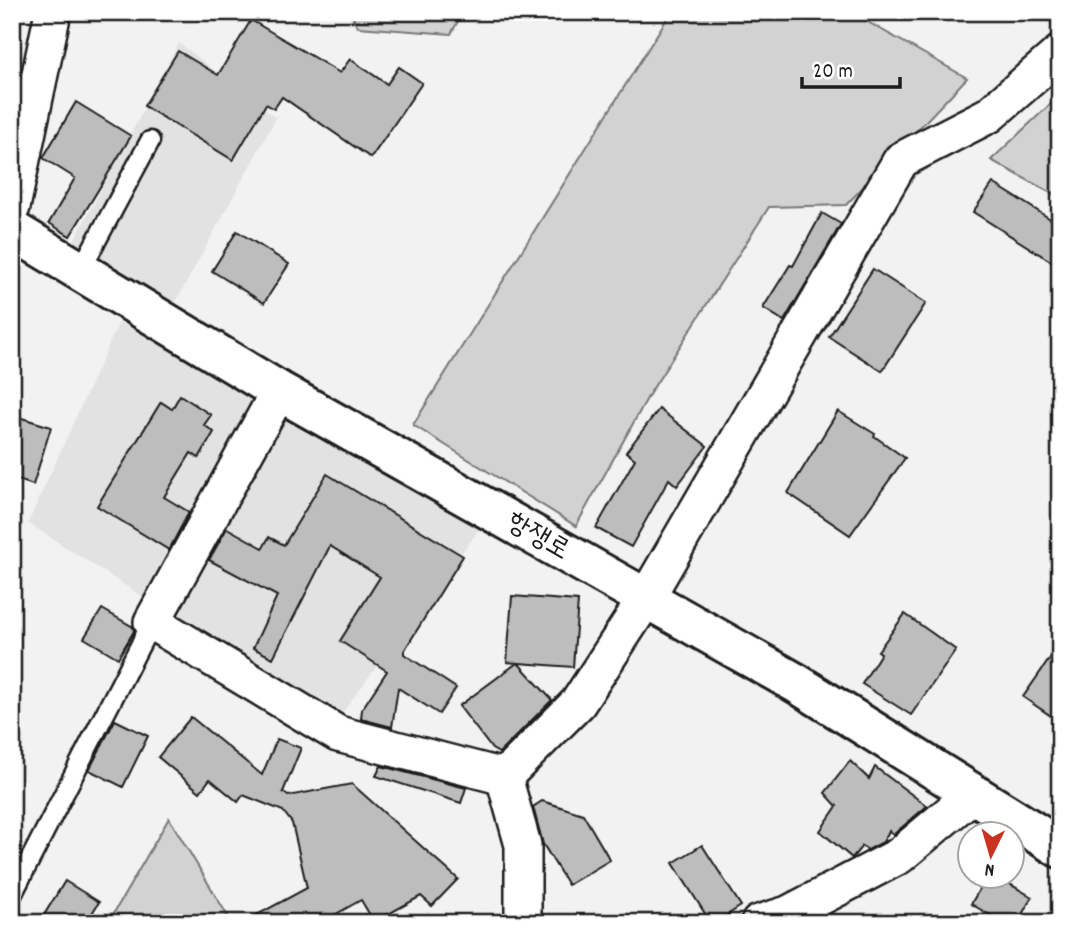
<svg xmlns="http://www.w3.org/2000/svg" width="1072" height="935" font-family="Dekko,'Poor Story',sans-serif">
	<rect width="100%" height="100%" fill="#f2f2f2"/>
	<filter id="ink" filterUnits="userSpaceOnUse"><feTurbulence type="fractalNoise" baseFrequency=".0143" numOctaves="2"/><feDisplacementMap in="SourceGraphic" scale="14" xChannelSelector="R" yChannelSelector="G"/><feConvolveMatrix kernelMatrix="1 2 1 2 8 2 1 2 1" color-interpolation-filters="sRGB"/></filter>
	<g filter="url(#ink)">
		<g fill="#e2e2e2">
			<polygon points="179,43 276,118 172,309 69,250"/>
			<polygon points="119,322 286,410 481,527 336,721 28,523"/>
		</g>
		<g fill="#d2d2d2" stroke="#777" stroke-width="2">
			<polygon points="350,12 463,12 451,34 358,27"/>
			<polygon points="671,12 850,12 967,78 846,205 769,207 650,393 576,526 413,425"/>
			<polygon points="1060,95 1060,198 991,160"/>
			<polygon points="169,818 232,923 108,923"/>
		</g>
		<g fill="#bdbdbd" stroke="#1c1c1c" stroke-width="2">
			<polygon points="251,20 340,73 350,59 387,84 399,67 422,83 371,158 282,97 274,109 266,104 233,160 144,106 178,51 218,75"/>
			<polygon points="76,102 131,136 70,236 49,223 75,178 43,158"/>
			<polygon points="993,183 1060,225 1060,267 973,212"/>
			<polygon points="822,213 841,224 784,321 763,308 790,265 793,266"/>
			<polygon points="237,231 289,264 264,303 212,271"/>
			<polygon points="873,269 926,303 882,371 829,337"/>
			<polygon points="180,395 211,415 204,425 214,432 199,458 191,453 164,497 189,512 169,550 97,506 161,402 172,409"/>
			<polygon points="659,409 707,446 677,486 669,479 631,547 596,528 635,459 626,452"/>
			<polygon points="838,411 875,434 874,436 905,458 850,535 788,493"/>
			<polygon points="12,415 51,427 33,485 12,478"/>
			<polygon points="327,474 463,556 404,651 404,654 456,688 439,714 398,688 392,727 361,719 362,709 387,671 340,641 380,577 330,546 273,658 253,648 277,596 209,560 227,528 263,548 269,537 284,545"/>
			<polygon points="512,596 578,601 573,667 518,663 552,700 499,753 492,749 459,706 517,663 507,662"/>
			<polygon points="102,609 133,627 134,631 118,658 84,638"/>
			<polygon points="905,614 956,650 911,715 862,684 881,653 878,651"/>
			<polygon points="1060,644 1060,722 1023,697"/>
			<polygon points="191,717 262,775 277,739 301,748 283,792 288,796 352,784 458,879 432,906 421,896 374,922 361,900 320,923 242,923 307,888 292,823 283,811 243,795 238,802 210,779 200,792 158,757"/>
			<polygon points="115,720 148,736 123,787 89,770"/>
			<polygon points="850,761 869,779 875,767 927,806 894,834 889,831 883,842 868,850 862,846 852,858 820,831 837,806 825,793"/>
			<polygon points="381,766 466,788 461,803 376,776"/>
			<polygon points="542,801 583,814 610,860 568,885 543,844 533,807"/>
			<polygon points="702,845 741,906 715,923 711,923 673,863"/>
			<polygon points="987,876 996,876 1032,897 1017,923 1004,923 971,904"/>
			<polygon points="65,881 99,902 86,923 39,923"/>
		</g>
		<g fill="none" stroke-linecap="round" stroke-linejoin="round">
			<defs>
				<g id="lane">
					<polyline points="80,271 150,141"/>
					<polyline points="12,895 152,622"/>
				</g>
				<g id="street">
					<polyline points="12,207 53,12"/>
					<polyline points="279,391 152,622 338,734 504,777 578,703 645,600 901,160 989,115 1060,53"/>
					<polyline points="504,777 523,845 523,923"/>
					<polyline points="759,923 788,914 899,856 974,793"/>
				</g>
				<polyline id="secondary" points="12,230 279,391 796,683 1060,848"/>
			</defs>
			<use href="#lane" stroke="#1c1c1c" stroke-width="23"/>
			<use href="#street" stroke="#1c1c1c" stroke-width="40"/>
			<use href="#secondary" stroke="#1c1c1c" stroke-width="44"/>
			<use href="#lane" stroke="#fff" stroke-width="18"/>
			<use href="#street" stroke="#fff" stroke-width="35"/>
			<use href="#secondary" stroke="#fff" stroke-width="38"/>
		</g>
	</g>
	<g text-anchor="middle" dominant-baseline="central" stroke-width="6" stroke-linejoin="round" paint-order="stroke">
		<g font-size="28" fill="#1c1c1c" stroke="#fff">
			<text transform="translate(537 538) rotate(30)">항쟁로</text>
		</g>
	</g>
	<rect width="1072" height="935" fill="none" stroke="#fff" stroke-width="42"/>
	<rect x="21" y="21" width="1030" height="893" fill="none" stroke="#1c1c1c" stroke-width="2.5" filter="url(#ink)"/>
	<g transform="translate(991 855) rotate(185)"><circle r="33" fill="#ffffff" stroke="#a4a4a4" stroke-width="2"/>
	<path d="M0-5L12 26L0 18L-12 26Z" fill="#c8321e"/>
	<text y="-10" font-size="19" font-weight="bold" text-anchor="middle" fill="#1c1c1c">N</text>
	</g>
	<path d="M802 77v10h98v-10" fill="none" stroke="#1c1c1c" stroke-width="3.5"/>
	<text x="813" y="77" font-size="21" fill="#1c1c1c" stroke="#ffffff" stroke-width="5" paint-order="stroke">20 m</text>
</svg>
